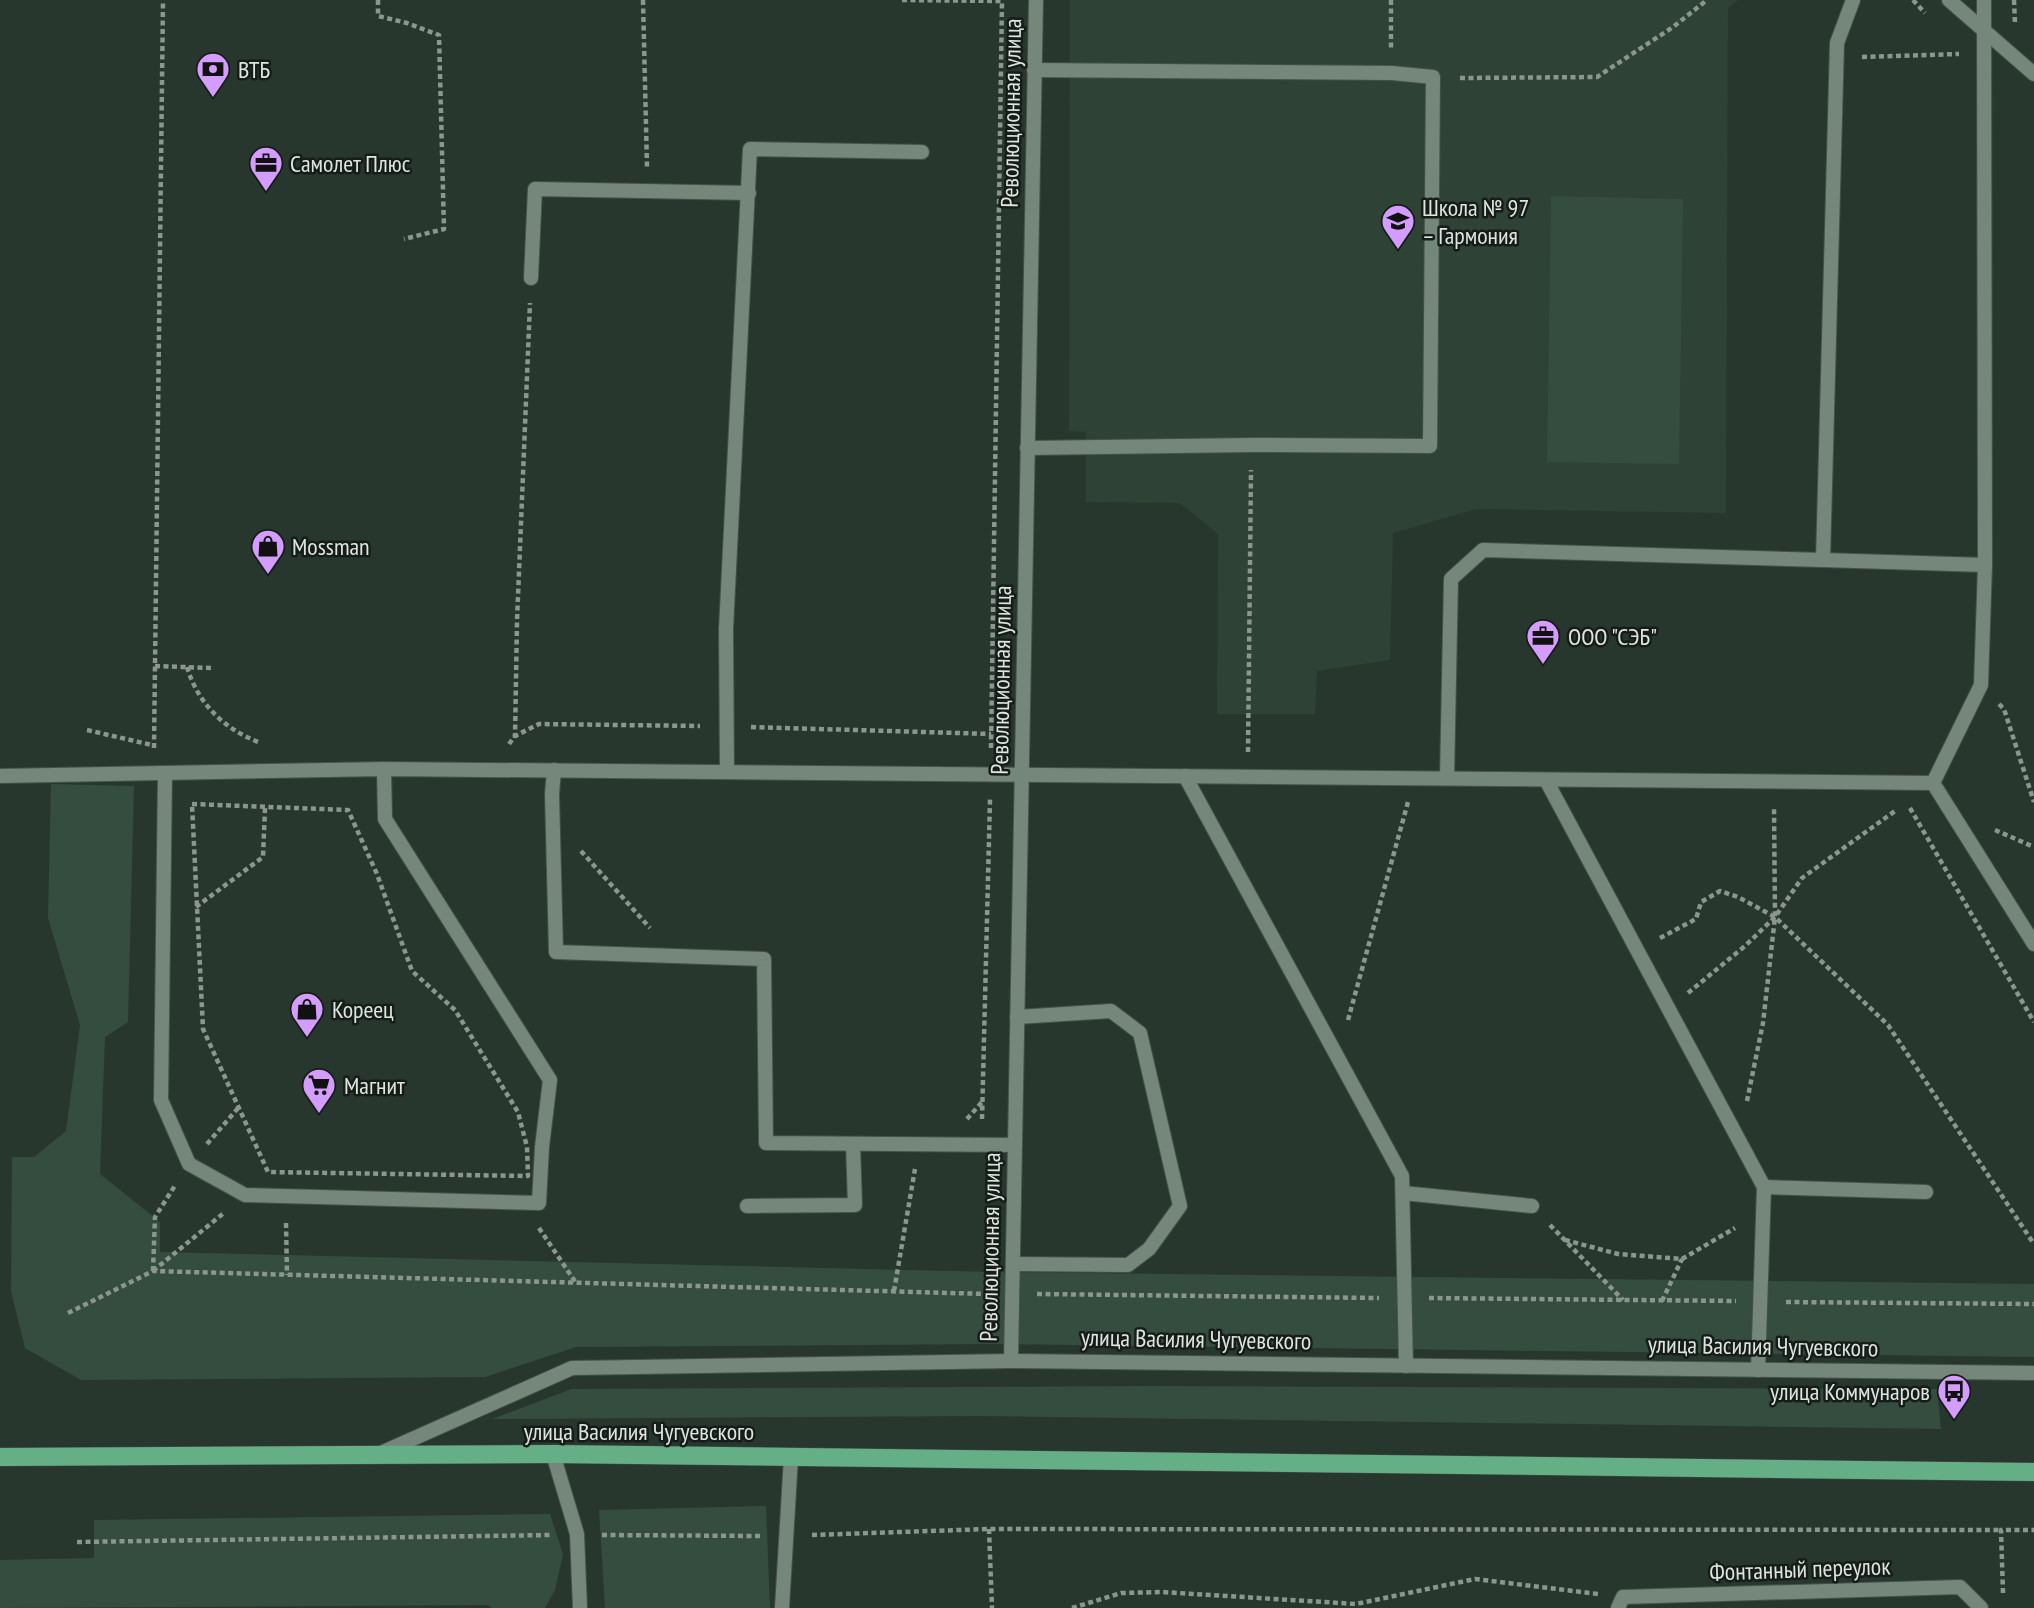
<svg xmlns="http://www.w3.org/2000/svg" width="2034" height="1608" font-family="'PT Sans Narrow',sans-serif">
	<rect width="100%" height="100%" fill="#28372e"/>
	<polygon fill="#2e4235" points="1070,0 1738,0 1728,8 1726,513 1476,509 1393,533 1390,660 1317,671 1315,714 1217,714 1218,534 1180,503 1086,502 1086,432 1069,431"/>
	<g fill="#354d3f">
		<polygon points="1551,196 1683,199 1679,464 1547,462"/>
		<polygon points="51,784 134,786 128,1022 105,1037 100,1174 160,1222 160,1252 990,1272 2034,1284 2034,1357 990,1344 576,1347 485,1377 81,1380 25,1348 11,1291 12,1157 34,1157 66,1131 80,1025 48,918"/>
		<polygon points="1149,1386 1937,1389 1941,1429 981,1416 492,1419 572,1389"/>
		<polygon points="766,1506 770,1608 605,1608 599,1510"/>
		<polygon points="550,1514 563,1554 555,1590 545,1608 492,1608 488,1605 0,1608 0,1560 94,1558 94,1520"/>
	</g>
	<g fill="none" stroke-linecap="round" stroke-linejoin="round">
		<defs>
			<g id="lane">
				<polyline points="531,278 535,189 749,193"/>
				<polyline points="1027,448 1252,445 1430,446 1433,77 1392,73 1034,70"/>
				<polyline points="1823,560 1985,565"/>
				<polyline points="554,770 552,794 556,952 764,959 766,1143 1015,1145"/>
				<polyline points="727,772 726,629 750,149 922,152"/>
				<polyline points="165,773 161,1100 189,1164 245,1195 539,1203 542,1147 550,1080 385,819 384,769"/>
				<polyline points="0,776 384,769 1933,783"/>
				<polyline points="1185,776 1402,1176 1406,1366"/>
				<polyline points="1447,778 1451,579 1483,550 1823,560 1837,43 1853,0"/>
				<polyline points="1546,780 1764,1187 1758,1370"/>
				<polyline points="1933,783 1981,685 1985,565 1984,0"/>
				<polyline points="1933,783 2034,944"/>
				<polyline points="1764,1187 1926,1192"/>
				<polyline points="1403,1193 1532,1206"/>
				<polyline points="747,1206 855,1205 853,1144"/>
				<polyline points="1013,1264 1128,1265 1149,1249 1180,1206 1140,1033 1111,1011 1017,1017"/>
				<polyline points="1011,1361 1036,0"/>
				<polyline points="553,1454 577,1534 580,1608"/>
				<polyline points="782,1608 791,1457"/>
			</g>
			<g id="street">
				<polyline points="1949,0 2034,74"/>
				<polyline points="381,1453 572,1368 1011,1361 2034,1373"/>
				<polyline points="1618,1608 1623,1597 1960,1587 1981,1608"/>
			</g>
			<polyline id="primary" points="0,1457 553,1454 2034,1472"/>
		</defs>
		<use href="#lane" stroke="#45524a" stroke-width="16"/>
		<use href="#street" stroke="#45524a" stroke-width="16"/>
		<use href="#primary" stroke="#45524a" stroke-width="19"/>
		<g stroke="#8a968e" stroke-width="4.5" stroke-dasharray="5 3.5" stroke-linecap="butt">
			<polyline points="378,0 378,16 407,23 439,35 444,229 404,239"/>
			<polyline points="643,0 647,167"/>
			<polyline points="902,0 1003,1"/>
			<polyline points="1391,0 1391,48"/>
			<polyline points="1913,0 1925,13"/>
			<polyline points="2014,0 2015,24"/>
			<polyline points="1862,57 1959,54"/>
			<polyline points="1460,78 1597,77 1673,27 1707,0"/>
			<polyline points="155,666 211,668"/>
			<path d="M187,667C198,704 225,730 261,743"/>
			<polyline points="1999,704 2004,709 2034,802"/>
			<polyline points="751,727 991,734"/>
			<polyline points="87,730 152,745"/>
			<polyline points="515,738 517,621 530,303"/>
			<polyline points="509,744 515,736 539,724 700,726"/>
			<polyline points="154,748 163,0"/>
			<polyline points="991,748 1002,0"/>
			<polyline points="1248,752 1251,470"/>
			<polygon points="192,804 348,810 377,874 412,971 455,1010 518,1112 527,1147 528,1176 268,1172 203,1029"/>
			<polyline points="1910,808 2034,1022"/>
			<polyline points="1995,830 2034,847"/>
			<polyline points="581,851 650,928"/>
			<polyline points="196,907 263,857 265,808"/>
			<polyline points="1660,938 1696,919 1701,902 1720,891 1738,897 1775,917 1888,1025 2034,1244"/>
			<polyline points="1688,993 1745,946 1775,917 1802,878 1895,811"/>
			<polyline points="1348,1020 1408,802"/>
			<polyline points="1747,1101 1763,1023 1775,917 1774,807"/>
			<polyline points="967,1119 982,1102"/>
			<polyline points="982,1119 990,799"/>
			<polyline points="207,1144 239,1107"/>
			<polyline points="286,1223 287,1275"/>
			<polyline points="1550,1225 1623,1300"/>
			<polyline points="539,1228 576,1283"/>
			<polyline points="1565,1240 1618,1254 1682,1259 1735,1228"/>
			<polyline points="153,1271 155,1217 176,1184"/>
			<polyline points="153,1271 225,1212"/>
			<polyline points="894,1291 915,1169"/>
			<polyline points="1037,1294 1379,1298"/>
			<polyline points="1429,1298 1736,1301"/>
			<polyline points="1662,1301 1682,1259"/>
			<polyline points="1786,1302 2034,1304"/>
			<polyline points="68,1313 153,1271 987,1294"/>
			<polyline points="989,1529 992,1608"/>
			<polyline points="602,1535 762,1536"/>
			<polyline points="812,1535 989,1529 2001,1530"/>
			<polyline points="77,1542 552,1535"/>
			<polyline points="2003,1593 2001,1530 2034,1530"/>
			<polyline points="1072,1608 1121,1593 1162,1592 1356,1604 1475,1579 1598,1594"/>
		</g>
		<use href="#lane" stroke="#75867b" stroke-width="14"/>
		<use href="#street" stroke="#75867b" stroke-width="14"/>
		<use href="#primary" stroke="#65af86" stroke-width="18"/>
	</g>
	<defs>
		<symbol id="bank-pin" viewBox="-11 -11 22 30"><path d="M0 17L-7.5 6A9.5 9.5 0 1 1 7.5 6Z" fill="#d49cfc" stroke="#161c18"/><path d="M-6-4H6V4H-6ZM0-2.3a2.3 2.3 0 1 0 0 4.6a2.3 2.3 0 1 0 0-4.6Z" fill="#111"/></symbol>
		<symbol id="office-pin" viewBox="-11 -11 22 30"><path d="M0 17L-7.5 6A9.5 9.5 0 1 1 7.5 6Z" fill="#d49cfc" stroke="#161c18"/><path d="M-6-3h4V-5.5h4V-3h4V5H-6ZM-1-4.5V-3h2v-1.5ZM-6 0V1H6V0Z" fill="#111"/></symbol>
		<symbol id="school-pin" viewBox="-11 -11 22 30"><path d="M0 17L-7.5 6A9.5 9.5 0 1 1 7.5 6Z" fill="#d49cfc" stroke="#161c18"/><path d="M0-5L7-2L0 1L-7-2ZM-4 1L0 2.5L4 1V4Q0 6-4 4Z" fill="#111"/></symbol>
		<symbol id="shop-pin" viewBox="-11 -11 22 30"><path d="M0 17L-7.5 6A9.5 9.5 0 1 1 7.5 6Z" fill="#d49cfc" stroke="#161c18"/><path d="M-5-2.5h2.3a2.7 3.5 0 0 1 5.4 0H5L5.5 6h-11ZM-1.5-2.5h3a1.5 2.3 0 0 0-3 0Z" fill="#111"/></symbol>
		<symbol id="supermarket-pin" viewBox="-11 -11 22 30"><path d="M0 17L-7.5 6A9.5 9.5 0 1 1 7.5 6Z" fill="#d49cfc" stroke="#161c18"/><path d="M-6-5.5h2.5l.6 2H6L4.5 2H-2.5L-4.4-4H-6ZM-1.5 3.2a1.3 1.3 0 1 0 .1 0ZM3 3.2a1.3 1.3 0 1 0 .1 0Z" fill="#111"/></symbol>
		<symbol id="bus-pin" viewBox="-11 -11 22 30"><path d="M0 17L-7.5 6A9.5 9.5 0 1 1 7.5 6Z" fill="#d49cfc" stroke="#161c18"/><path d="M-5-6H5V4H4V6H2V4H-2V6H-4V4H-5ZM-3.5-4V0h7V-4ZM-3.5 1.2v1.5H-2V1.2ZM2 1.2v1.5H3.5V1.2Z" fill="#111"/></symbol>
	</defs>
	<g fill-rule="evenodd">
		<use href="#bank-pin" x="194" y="50" width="38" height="52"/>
		<use href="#office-pin" x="247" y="144" width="38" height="52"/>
		<use href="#school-pin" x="1379" y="202" width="38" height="52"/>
		<use href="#shop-pin" x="249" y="527" width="38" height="52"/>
		<use href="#office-pin" x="1524" y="617" width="38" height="52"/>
		<use href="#shop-pin" x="288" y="990" width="38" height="52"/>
		<use href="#supermarket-pin" x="300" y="1066" width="38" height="52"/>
		<use href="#bus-pin" x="1935" y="1372" width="38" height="52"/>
	</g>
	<g text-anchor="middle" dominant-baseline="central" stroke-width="5" stroke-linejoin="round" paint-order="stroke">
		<g font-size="24" fill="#dce5df" stroke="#161c18" text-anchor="start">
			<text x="238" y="69">ВТБ</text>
			<text x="290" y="163">Самолет Плюс</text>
			<text x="1422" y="207">Школа № 97<tspan x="1422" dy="28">– Гармония</tspan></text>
			<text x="292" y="546">Mossman</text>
			<text x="1568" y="636">ООО "СЭБ"</text>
			<text x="332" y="1009">Кореец</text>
			<text x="344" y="1085">Магнит</text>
			<text x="1930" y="1391" text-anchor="end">улица Коммунаров</text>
		</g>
		<g font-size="24" fill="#dce5df" stroke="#161c18">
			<text transform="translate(1011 113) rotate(-89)">Революционная улица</text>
			<text transform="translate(1001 680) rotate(-89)">Революционная улица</text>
			<text transform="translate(990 1247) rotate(-89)">Революционная улица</text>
			<text transform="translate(1196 1339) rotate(1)">улица Василия Чугуевского</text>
			<text transform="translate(1763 1346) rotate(1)">улица Василия Чугуевского</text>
			<text x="639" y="1431">улица Василия Чугуевского</text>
			<text transform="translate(1800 1569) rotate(-2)">Фонтанный переулок</text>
		</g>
	</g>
</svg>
